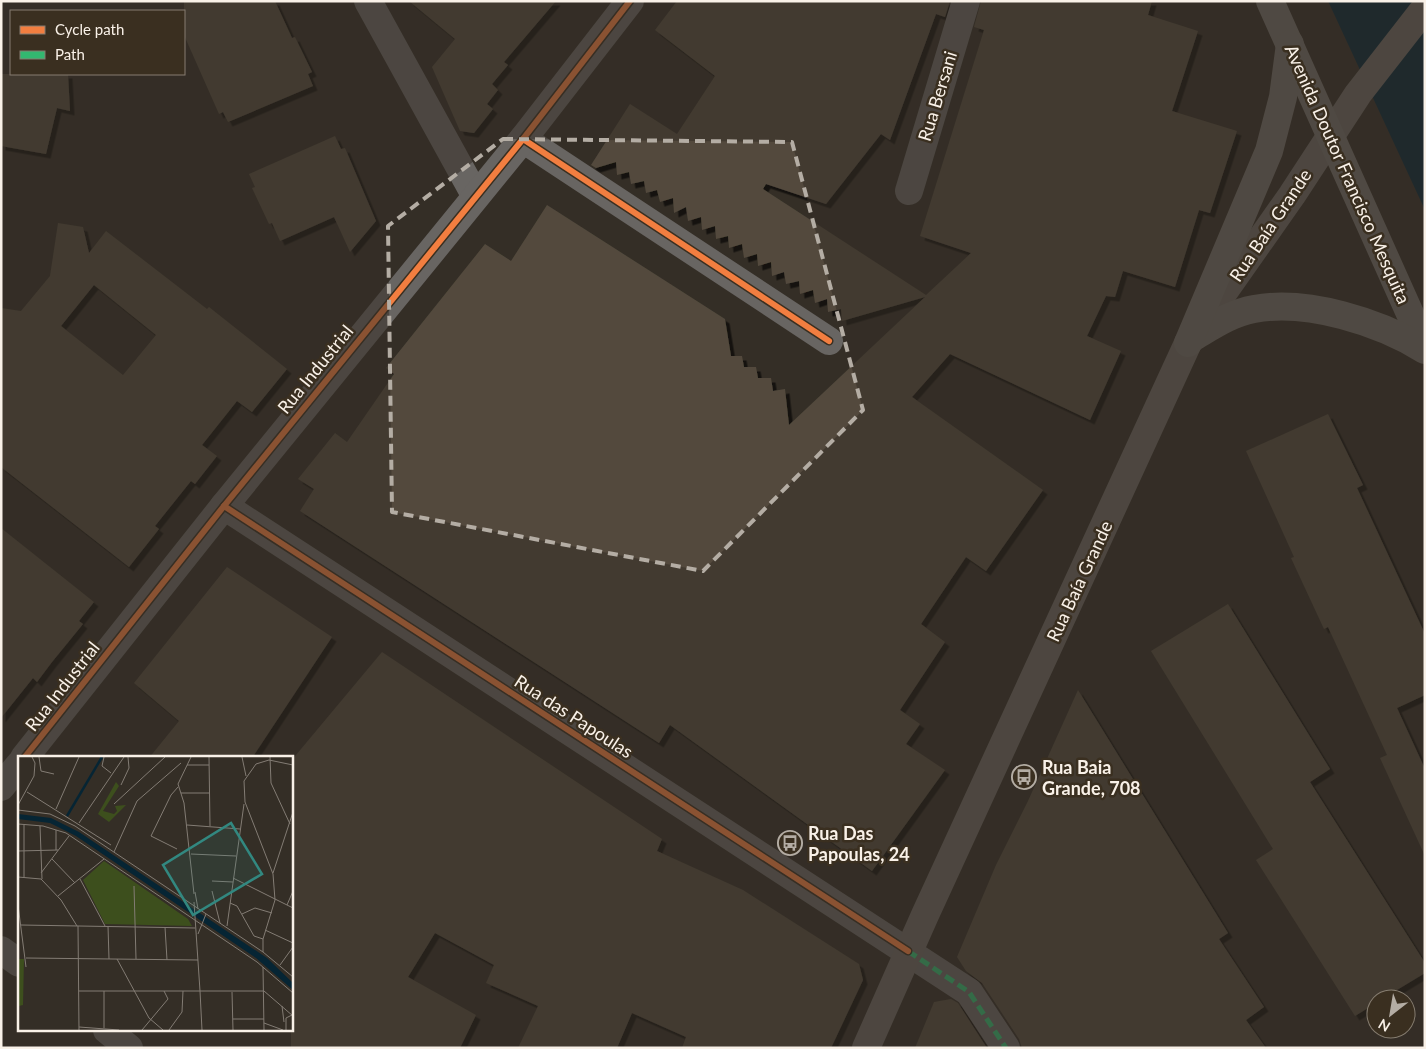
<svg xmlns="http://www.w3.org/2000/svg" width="1426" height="1049" font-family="Lato,sans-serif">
	<defs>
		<filter id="shadow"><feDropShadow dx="4.5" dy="4.5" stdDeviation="0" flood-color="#0009"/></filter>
	</defs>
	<rect width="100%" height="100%" fill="#342e26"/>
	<polygon fill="#062534" points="1328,1 1425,1 1425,210"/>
	<g fill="#524a3d" fill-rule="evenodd" filter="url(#shadow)">
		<polygon points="184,1 275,1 292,38 295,37 312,72 308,74 313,86 228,122 223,112 219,114 184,35"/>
		<polygon points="409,1 556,1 504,62 508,65 492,84 498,90 487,104 493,109 474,133 460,131 432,67 455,39"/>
		<polygon points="677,1 950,1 945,17 936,14 890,140 881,134 826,204 766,184 763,189 926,295 971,253 920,236 984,30 974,27 981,1 1152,1 1148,15 1198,31 1172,111 1237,131 1210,213 1199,210 1175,287 1123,271 1115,297 1106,296 1087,336 1121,351 1090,420 950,354 912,397 1043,490 986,571 966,557 921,624 945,642 900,710 920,724 906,744 945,770 872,871 670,725 659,743 300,511 314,489 298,479 335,433 347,442 394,374 386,368 485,244 511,261 547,205 725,319 731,356 742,356 744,367 756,367 758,378 771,378 773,391 785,389 789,425 925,297 842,321 841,309 828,312 827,299 815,303 813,290 800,294 799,281 786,284 784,272 772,276 771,262 758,266 757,254 744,258 742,244 729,248 728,236 716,239 715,226 702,230 701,217 688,221 686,207 674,213 673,198 660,202 657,190 646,193 644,181 631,184 629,172 617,175 616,162 596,168 591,165 630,104 677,134 715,76 655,30"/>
		<polygon points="1,74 68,74 70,111 57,108 46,154 1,146"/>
		<polygon points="335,136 341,149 345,148 376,221 350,252 334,217 280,241 272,223 269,224 252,188 255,187 249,174"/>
		<path d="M58,223L83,227L89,253L106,231L207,309L209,307L287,369L252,412L237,401L202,445L217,456L195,484L191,481L155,526L159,529L129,567L1,467V308L21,311L50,276ZM94,285L156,335L123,375L61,326Z"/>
		<polygon points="1328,414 1363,485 1357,488 1425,634 1425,695 1397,708 1425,769 1425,856 1380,758 1387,755 1328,627 1324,629 1291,558 1294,557 1246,451"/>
		<polygon points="1,528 94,602 79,621 83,624 52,662 37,682 33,678 1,718"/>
		<polygon points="227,567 332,637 252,758 149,758 179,721 134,683"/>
		<polygon points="1228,604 1330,769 1310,782 1425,963 1425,973 1382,999 1376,999 1376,1003 1355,1016 1256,860 1273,849 1151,651"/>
		<polygon points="382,652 662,839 657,851 743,890 859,964 863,980 831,1048 682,1048 686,1037 632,1013 617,1048 518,1048 538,1006 486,983 494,965 435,933 408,977 476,1015 460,1048 291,1048 291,761"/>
		<polygon points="1078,690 1228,933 1219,939 1264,1007 1246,1020 1266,1048 1022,1048 1019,1039 982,983 966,971 957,957 996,865 1028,801"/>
		<polygon points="951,999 958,1003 987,1048 915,1048 934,1002"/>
	</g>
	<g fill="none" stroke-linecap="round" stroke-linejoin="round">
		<g stroke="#686562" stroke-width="28">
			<polyline points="368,1 475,195"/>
			<polyline points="523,139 829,341"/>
			<polyline points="909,191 966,1"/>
			<polyline points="224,506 969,992 1006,1048"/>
			<polyline points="24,758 224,506 523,139 630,1"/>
			<polyline points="1,787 19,765"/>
			<polyline points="1,950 19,963"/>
			<polyline points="107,1030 129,1048"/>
		</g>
		<polyline stroke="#6a6560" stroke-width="28" points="866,1048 925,915 1188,343 1292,195 1358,94 1425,8"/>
		<g stroke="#706b66" stroke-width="28">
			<polyline points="1270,1 1425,347"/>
			<path d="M1192,338C1211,327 1231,313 1254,309C1307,299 1380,322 1425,350"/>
			<polyline points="1188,343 1269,151 1283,97 1290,44"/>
		</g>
		<polyline stroke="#33b770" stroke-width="5" stroke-dasharray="10 5" stroke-linecap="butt" points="908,951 969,992 1006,1048"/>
		<defs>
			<g id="cycleway">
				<polyline points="523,139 829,341"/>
				<polyline points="224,506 908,951"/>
				<polyline points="24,758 224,506 523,139 630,1"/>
			</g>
		</defs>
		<use href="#cycleway" stroke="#3a2f20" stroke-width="9"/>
		<use href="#cycleway" stroke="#f27e40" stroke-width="6"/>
	</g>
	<path d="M0 0H1426V1049H0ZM503,139L792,142L863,410L703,571L392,512L388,226Z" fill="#342e26" fill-opacity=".55" fill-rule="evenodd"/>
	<path fill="none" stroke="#b4ada4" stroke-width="4" stroke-dasharray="10 6" stroke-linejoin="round" d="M503,139L792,142L863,410L703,571L392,512L388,226Z"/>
	<defs>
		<symbol id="bus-ring" viewBox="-11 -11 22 22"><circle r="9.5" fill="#3a2f20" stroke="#b4ada4" stroke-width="1.5"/><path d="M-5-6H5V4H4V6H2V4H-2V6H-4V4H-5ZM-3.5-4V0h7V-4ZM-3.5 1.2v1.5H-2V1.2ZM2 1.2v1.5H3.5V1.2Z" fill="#b4ada4"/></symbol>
	</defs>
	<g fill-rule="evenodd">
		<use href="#bus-ring" x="1010" y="763" width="28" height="28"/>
		<use href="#bus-ring" x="776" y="829" width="28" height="28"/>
	</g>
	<g text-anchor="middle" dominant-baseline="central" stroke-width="5" stroke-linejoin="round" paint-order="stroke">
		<g font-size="18" fill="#f9f1e8" stroke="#3a2f20">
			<text transform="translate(937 96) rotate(-73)">Rua Bersani</text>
			<text transform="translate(1348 174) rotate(66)">Avenida Doutor Francisco Mesquita</text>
			<text transform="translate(1270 225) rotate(-56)">Rua Baía Grande</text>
			<text transform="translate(315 369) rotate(-51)">Rua Industrial</text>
			<text transform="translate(1079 581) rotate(-65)">Rua Baía Grande</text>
			<text transform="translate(62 686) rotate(-52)">Rua Industrial</text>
			<text transform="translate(574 716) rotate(33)">Rua das Papoulas</text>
		</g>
		<g font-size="18" font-weight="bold" fill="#f9f1e8" stroke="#3a2f20" text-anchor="start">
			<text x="1042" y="767">Rua Baia<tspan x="1042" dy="21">Grande, 708</tspan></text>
			<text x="808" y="833">Rua Das<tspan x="808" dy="21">Papoulas, 24</tspan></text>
		</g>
	</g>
	<g transform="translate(18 756)">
		<rect width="275" height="275" fill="#342e26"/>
		<path d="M98,26L101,30L85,55L96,58L99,55L97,50L108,49L91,66L80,58ZM86,105L170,163L174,170L87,168L65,124ZM0,203H6L5,249L1,250L0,263Z" fill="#3d4f1d"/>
		<path d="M0,58L33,62L61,76L249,202L275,227V234L238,202L58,80L32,67L0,63Z" fill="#062534"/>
		<path fill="none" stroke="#062534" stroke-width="2.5" d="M49,60L84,1"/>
		<path fill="none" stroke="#837c74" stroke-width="1" d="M21,1L23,15L36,18M86,1L84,10L93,17M173,1L160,28L166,47L176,138M191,1L192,70M224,1L228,20M252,1L253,27L272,68M169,9H191M103,29L111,12L110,1M9,36L93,89M163,37H192M227,46L255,118L257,144L245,183V196M227,46L226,25L238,8L251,4L275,9M96,48L147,1M0,49L16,20L17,7L14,1M38,53L61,1M0,54L32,58L57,70L245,196L275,221M61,67L106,1M0,68L25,70L48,77L239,206L275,237M6,69V121M169,69L222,73M22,70L24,123M38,74V94M159,93L133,80L153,39L160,31M0,95L40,94M96,96L119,45L163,7M173,98L218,100M34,103L57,127M23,117L51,80M255,117L275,56M0,121L23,123L43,144L59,170M215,122L275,152M62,123L87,170M194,125L215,126M116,130L118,203M194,135L202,167M177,136L180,153M40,140L86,103M176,146L182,235H246L275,260M212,147L219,150L236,180L245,183M0,149L8,211M269,149L275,135M224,158L237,152L254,157M3,169L177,172M60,170L61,274M90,170L91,203M209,170L226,48M147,171L149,204M247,174L275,187M180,178L188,158M8,202L180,204M99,203L131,262L145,274M262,209L275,191M245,211L246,274M61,235H182L184,274M86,235V272M214,236L215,274M264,250L266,266M215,263H246M246,267L265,274M61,271L101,274M124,274L150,243L146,235M151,274L164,256L165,235M268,274V262L274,259"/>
		<path fill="#328880" fill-opacity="0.15" stroke="#328880" stroke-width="2.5" d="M213,67L244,118L175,159L145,109Z"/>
		<rect width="275" height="275" fill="none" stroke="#f9f1e8" stroke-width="2.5"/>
	</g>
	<rect width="1426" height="1049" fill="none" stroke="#f9f1e8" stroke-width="5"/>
	<rect x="10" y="10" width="175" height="65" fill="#3a2f20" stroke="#867d70"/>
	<rect x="20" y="26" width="25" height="8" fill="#f27e40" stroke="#867d70"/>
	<text x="55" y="35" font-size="15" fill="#f9f1e8">Cycle path</text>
	<rect x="20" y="51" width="25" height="8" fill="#33b770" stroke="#867d70"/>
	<text x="55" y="60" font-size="15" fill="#f9f1e8">Path</text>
	<g transform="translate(1391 1014) rotate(211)"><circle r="24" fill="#3a2f20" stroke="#867d70"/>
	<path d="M0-4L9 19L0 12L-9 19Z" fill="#b4ada4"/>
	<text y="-8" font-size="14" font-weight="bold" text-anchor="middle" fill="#f9f1e8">N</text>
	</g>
</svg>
